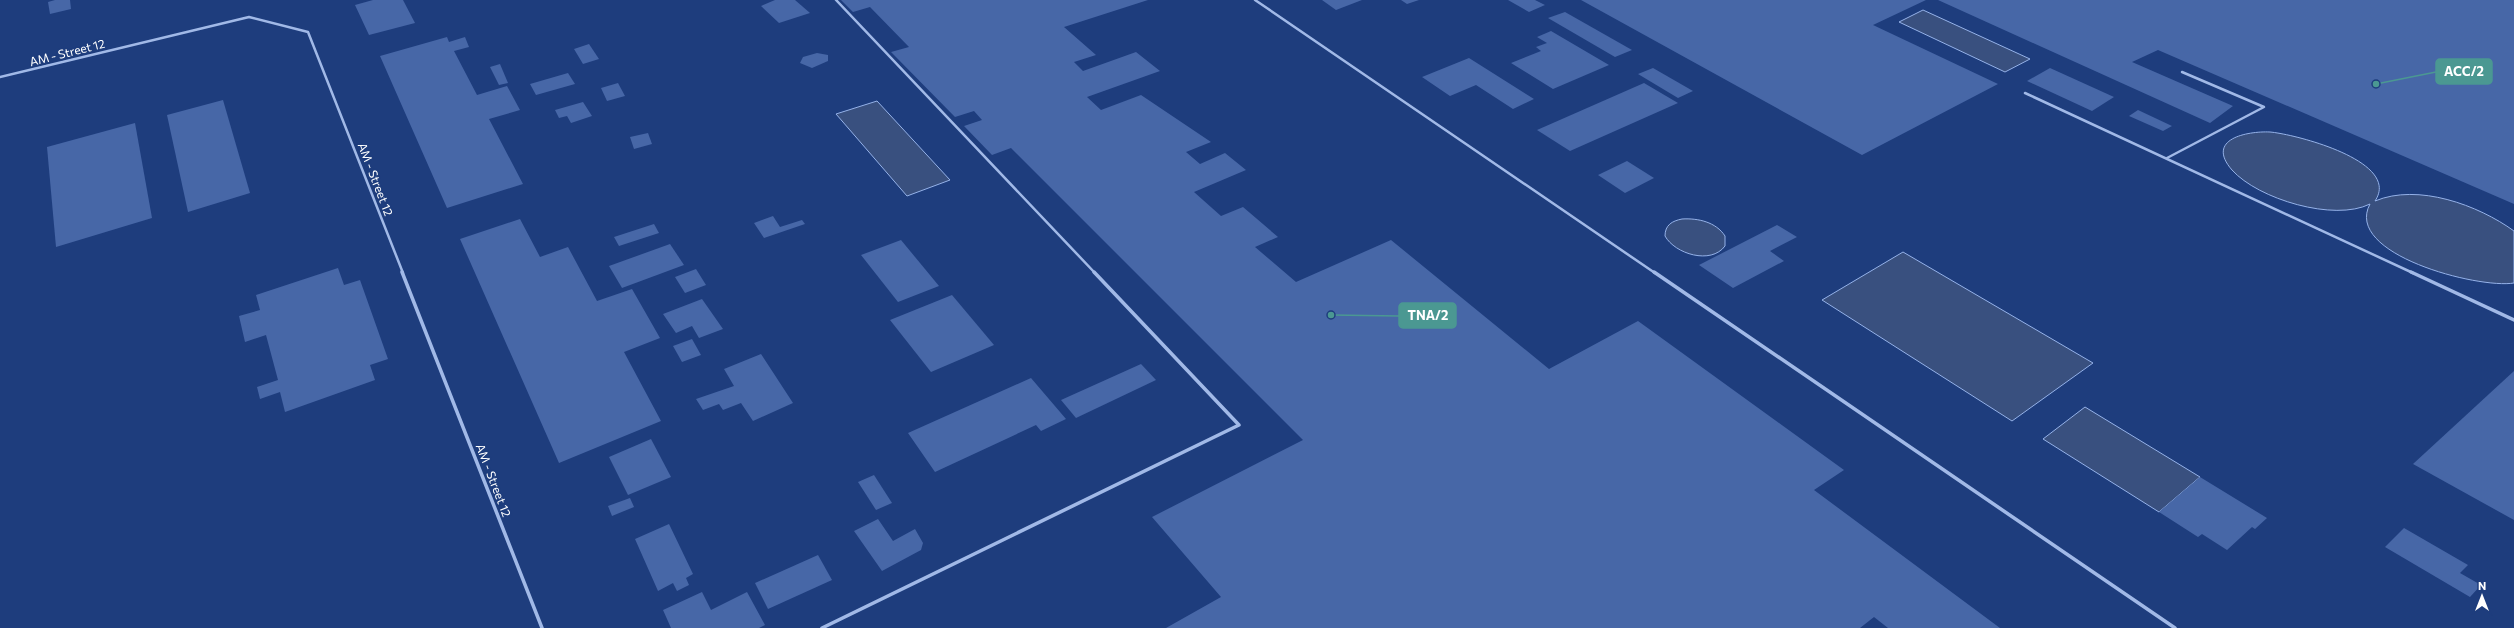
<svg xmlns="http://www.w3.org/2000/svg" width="2514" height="628" font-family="Commissioner,sans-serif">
	<rect width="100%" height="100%" fill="#1e3d7d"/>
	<g fill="#39507f" stroke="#95b2e9">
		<polygon points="1923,10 2030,59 2005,72 1899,22"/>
		<polygon points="877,101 950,180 907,196 836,114"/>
		<path d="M2270,132C2294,134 2402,161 2375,201C2418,183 2478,205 2514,231V283C2478,289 2343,254 2370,204C2334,222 2258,199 2232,170C2205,139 2247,131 2270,132Z"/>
		<path d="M1682,219C1698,218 1716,222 1725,236V246C1711,265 1675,254 1665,236C1665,225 1672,221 1682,219Z"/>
		<polygon points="1903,252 2093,363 2012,421 1822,300"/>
		<polygon points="2085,407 2200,477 2159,512 2043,439"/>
	</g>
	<g fill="#4767a7">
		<polygon points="55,0 70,0 71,9 50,14 48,2"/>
		<polygon points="373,0 403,0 415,23 369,35 355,5"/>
		<polygon points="775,0 795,0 810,13 779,23 761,6"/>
		<polygon points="841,0 1148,0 1064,27 1096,55 1074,62 1083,71 1136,52 1160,71 1087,97 1101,110 1141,95 1211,142 1186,152 1200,164 1225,153 1246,170 1194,192 1221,216 1243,207 1278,237 1255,247 1296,282 1391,240 1549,369 1638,321 1844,470 1814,490 2000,628 1888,628 1874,617 1860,628 1166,628 1221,597 1152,517 1303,440 1011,148 992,155 964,126 982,120 974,111 955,117 891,52 909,47 870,7 853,12"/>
		<polygon points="1322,0 1362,0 1336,10"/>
		<polygon points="1401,0 1419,0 1407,4"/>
		<polygon points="1508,0 1535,0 1545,5 1529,12"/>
		<polygon points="1581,0 1926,0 1873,25 1998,84 1862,155"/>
		<polygon points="1938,0 2514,0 2514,204 2158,50 2132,62 2233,106 2210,123"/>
		<polygon points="1565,12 1632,50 1615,57 1548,18"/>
		<polygon points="1551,31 1609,65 1553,89 1511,63 1541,51 1536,47 1547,43 1537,37"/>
		<polygon points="447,37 449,42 465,37 469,47 454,51 477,95 507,86 520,110 489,119 523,184 447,208 380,56"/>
		<polygon points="589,44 599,59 583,64 574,49"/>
		<polygon points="817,53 828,55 828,61 812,68 800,63 803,57"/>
		<polygon points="1469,58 1534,99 1513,109 1476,85 1450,96 1422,77"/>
		<polygon points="500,64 508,83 499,85 490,67"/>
		<polygon points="1653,68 1693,91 1678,98 1638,74"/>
		<polygon points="2050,68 2114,97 2092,111 2027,81"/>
		<polygon points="568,73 575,84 536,95 530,84"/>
		<polygon points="618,83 625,96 607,101 601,88"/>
		<polygon points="1644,83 1678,103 1570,151 1537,130"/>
		<polygon points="223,100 250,193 188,212 167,115"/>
		<polygon points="583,102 592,116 571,123 567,116 559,118 555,110"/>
		<polygon points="2138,110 2172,126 2163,131 2129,116"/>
		<polygon points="135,123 152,218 56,247 47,147"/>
		<polygon points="648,133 652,144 634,149 630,137"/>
		<polygon points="1627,161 1654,178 1625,193 1598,175"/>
		<polygon points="773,216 780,227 802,220 805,224 764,238 754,223"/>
		<polygon points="520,219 540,257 568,247 597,301 632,289 660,338 624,352 661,421 559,463 460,239"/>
		<polygon points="654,224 659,233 619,246 614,237"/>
		<polygon points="1777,225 1797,237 1770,251 1784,261 1733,288 1699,265"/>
		<polygon points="901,240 939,286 898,302 861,255"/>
		<polygon points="670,244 684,265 622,288 609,266"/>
		<polygon points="338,268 344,285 360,280 388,359 370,365 375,380 285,412 280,392 260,399 257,387 278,380 266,335 245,342 239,316 260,310 256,295"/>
		<polygon points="696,269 706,285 685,293 675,277"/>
		<polygon points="952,295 994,345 931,372 890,320"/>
		<polygon points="702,299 723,329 699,338 692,326 676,333 663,314"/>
		<polygon points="692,339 701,355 682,362 673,346"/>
		<polygon points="761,354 793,403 753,421 741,403 723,410 719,404 703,410 696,399 734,386 724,369"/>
		<polygon points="1141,364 1156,380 1076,418 1061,400"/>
		<polygon points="2514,371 2514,520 2413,464"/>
		<polygon points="1031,378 1066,419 1041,431 1036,425 935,472 908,433"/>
		<polygon points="651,439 671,477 628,495 609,457"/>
		<polygon points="874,475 892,503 876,510 858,482"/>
		<polygon points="2200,477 2267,518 2255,529 2252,527 2227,550 2202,534 2198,537 2159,512"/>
		<polygon points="630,498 634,507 612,516 608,506"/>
		<polygon points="878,519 893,541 915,529 923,543 921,550 882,571 854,531"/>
		<polygon points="669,524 693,574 686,578 689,585 677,591 673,583 658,591 635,539"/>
		<polygon points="2404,528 2468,565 2460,573 2481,585 2470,597 2385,547"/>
		<polygon points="818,555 832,580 768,609 755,583"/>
		<polygon points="702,592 711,610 747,592 765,625 759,628 671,628 663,610"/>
	</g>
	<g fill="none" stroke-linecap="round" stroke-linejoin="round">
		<g stroke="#a1b9e7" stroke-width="2.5">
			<polyline points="836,0 1095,273"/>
			<polyline points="1255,0 1655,273"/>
			<polyline points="0,77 249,17 308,32 403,273"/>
			<polyline points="2025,93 2413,273"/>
			<polyline points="2167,158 2264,107 2182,72"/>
		</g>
		<g stroke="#a1b9e7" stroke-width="3.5">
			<polyline points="402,272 542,628"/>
			<polyline points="1654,272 2175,628"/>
			<polyline points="2411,272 2514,320"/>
			<polyline points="822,628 1239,425 1094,272"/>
		</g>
	</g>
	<g text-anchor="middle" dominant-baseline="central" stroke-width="3.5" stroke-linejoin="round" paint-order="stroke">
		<g font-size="12" fill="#fff" stroke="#1e3d7d">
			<text transform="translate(67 52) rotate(-14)">AM - Street 12</text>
			<text transform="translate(376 179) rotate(69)">AM - Street 12</text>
			<text transform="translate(494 480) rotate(69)">AM - Street 12</text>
		</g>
	</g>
	<path fill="none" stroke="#4b9892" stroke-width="1.5" d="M2376 84L2436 72M1331 315L1399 316"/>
	<g fill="#4b9892" stroke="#1e3d7d" stroke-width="1.5">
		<circle cx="2376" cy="84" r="4"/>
		<circle cx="1331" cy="315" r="4"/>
	</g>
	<g fill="#4b9892" stroke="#4b9892" stroke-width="1.5">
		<rect x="2436" y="59" width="56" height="25" rx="4"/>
		<rect x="1399" y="303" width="57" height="25" rx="4"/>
	</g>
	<g font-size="13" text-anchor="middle" font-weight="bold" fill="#fff">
		<text x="2464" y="76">ACC/2</text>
		<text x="1428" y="320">TNA/2</text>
	</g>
	<g transform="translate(2482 596)" stroke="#1e3d7d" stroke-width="3" paint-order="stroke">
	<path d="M0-3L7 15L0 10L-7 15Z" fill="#ffffff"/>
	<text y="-6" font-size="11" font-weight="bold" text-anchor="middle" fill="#ffffff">N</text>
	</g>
</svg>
